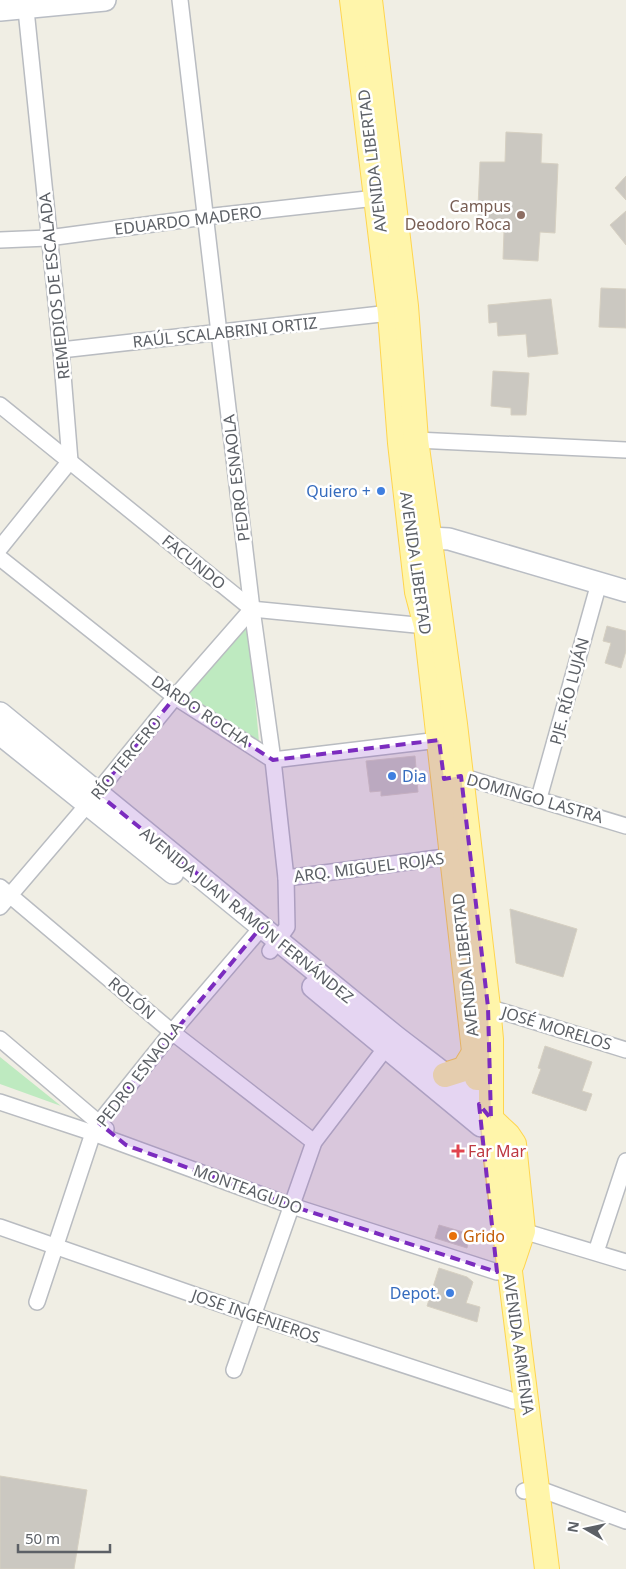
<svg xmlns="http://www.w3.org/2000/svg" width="626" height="1569" font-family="'Noto Sans',sans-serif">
	<rect width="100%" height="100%" fill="#f0eee4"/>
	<g fill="#beeac0">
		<polygon points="248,618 259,742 181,694"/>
		<polygon points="0,1057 61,1106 0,1084"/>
	</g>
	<g fill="#cbc8c1" stroke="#d6d0c2">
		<polygon points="506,132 542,134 541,163 558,164 555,233 540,232 538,261 503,259 504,231 477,229 480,162 505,162"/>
		<polygon points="626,176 626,200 615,188"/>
		<polygon points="626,211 626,245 610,225"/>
		<polygon points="601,288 626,289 626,328 599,327"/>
		<polygon points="551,299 558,354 528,357 526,334 498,336 497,322 489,323 488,305"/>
		<polygon points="493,371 529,373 526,415 511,415 511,408 491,406"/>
		<polygon points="607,626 626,631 626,651 621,668 605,663 611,643 603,641"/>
		<polygon points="415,756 418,792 381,796 381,791 370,792 366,761"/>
		<polygon points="510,909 577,929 563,977 516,963"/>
		<polygon points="545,1046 592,1062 582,1091 592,1094 586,1111 532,1093 541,1069 538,1068"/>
		<polygon points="439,1225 470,1234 467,1248 435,1238"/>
		<polygon points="439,1268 467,1277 473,1282 466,1303 480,1307 477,1322 427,1306"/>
		<polygon points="0,1476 87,1490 74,1569 0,1569"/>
	</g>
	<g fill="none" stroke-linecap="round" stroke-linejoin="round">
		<defs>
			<g id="street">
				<polyline points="180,0 219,333 252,609 273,760 286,878 287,927 270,951"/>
				<polyline points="0,240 48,238 205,217 376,198"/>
				<polyline points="61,350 390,313"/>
				<polyline points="0,405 252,609 426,626"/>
				<polyline points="416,440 626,450"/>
				<polyline points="0,548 70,461 61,350 25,0"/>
				<polyline points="0,558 175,697 273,760 439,740"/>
				<polyline points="455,777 461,776 626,826"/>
				<polyline points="539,798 599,583"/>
				<polyline points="286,878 453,856"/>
				<polyline points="0,887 172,1032 314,1142"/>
				<polyline points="0,907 87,805 175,697 252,609"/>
				<polyline points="488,1007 626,1050"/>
				<polyline points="0,1039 106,1129"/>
				<polyline points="0,1102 93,1133 292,1206 497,1272"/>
				<polyline points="0,1227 252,1315 514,1401"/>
				<polyline points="523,1231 626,1262"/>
				<polyline points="596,1252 626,1161"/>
				<polyline points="37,1302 93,1133 99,1123 172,1032 262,927"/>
				<polyline points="234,1370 314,1142 391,1041"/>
				<polyline points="524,1491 537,1488 626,1521"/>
			</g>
			<g id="secondary">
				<polyline points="0,10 105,0"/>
				<polyline points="414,539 429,538 449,539 626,591"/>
				<path d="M0,713L395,1036C428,1062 465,1086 491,1119"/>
				<polyline points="0,734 173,873"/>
				<polyline points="313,987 481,1126"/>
			</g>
			<g id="primary">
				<polyline points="352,0 390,313 400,443 417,592 426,626 477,1078"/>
				<polyline points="370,0 406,306 416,440 455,724 488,1007 491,1039 491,1119 547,1569"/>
				<polyline points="445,1075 464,1069 475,1051"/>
				<polyline points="491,1119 508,1135 514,1144 523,1231 512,1264"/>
			</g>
		</defs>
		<use href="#street" stroke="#b9bcc1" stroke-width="18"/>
		<use href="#secondary" stroke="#b9bdc4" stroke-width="24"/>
		<use href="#primary" stroke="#ffd54e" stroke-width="26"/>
		<use href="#street" stroke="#fff" stroke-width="15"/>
		<use href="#secondary" stroke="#fff" stroke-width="21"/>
		<use href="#primary" stroke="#fff5aa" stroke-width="24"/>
	</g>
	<path fill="#7b2cbf" fill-opacity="0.2" stroke="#7b2cbf" stroke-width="4" stroke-dasharray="10 6" stroke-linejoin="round" d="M175,697L273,760L439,740L444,779L461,776L488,1007L491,1119L479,1104L497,1272L292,1206L126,1145L99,1123L262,926L97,793Z"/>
	<circle fill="#8d6e63" stroke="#fff" stroke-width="2" cx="521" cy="215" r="5"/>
	<g fill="#3f7fe0" stroke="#fff" stroke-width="2">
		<circle cx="381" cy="491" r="5"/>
		<circle cx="392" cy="776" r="5"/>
		<circle cx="450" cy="1293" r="5"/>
	</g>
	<path fill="#e0444e" stroke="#fff" stroke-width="2" d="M455.5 1143.5h5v5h5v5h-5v5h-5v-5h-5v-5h5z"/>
	<circle fill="#e8710a" stroke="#fff" stroke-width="2" cx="453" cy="1236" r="5"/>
	<g text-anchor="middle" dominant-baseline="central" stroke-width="5" stroke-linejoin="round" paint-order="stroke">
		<g font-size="16" fill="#5c6066" stroke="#fff">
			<text transform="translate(372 161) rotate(-97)">AVENIDA LIBERTAD</text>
			<text transform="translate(188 220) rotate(-7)">EDUARDO MADERO</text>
			<text transform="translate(54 286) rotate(-96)">REMEDIOS DE ESCALADA</text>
			<text transform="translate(225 332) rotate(-6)">RAÚL SCALABRINI ORTIZ</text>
			<text transform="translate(236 478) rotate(-97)">PEDRO ESNAOLA</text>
			<text transform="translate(194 562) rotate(39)">FACUNDO</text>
			<text transform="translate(416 563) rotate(82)">AVENIDA LIBERTAD</text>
			<text transform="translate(569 691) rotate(-75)">PJE. RÍO LUJÁN</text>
			<text transform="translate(201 711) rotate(34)">DARDO ROCHA</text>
			<text transform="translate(126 758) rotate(-51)">RÍO TERCERO</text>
			<text transform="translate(535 798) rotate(16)">DOMINGO LASTRA</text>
			<text transform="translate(369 867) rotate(-7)">ARQ. MIGUEL ROJAS</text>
			<text transform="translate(247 915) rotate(39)">AVENIDA JUAN RAMÓN FERNÁNDEZ</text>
			<text transform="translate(465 965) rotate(-96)">AVENIDA LIBERTAD</text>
			<text transform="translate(132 998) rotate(40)">ROLÓN</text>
			<text transform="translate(557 1028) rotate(17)">JOSÉ MORELOS</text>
			<text transform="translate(139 1074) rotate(-52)">PEDRO ESNAOLA</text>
			<text transform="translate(248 1189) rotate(20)">MONTEAGUDO</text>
			<text transform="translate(256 1316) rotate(19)">JOSE INGENIEROS</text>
			<text transform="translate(519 1344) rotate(82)">AVENIDA ARMENIA</text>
		</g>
		<g font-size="16" fill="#785e54" stroke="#fff" text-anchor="end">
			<text x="511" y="206">Campus<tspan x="511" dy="18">Deodoro Roca</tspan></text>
		</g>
		<g font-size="16" fill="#366cbe" stroke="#fff" text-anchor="end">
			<text x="371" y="491">Quiero +</text>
			<text x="402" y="776" text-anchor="start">Dia</text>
			<text x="440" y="1293">Depot.</text>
		</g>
		<g font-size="16" fill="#be3a42" stroke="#fff" text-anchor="start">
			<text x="468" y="1151">Far Mar</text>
		</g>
		<g font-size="16" fill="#c56008" stroke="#fff" text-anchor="start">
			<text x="463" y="1236">Grido</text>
		</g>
	</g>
	<g transform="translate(586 1529) rotate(279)" stroke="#ffffff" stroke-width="4" paint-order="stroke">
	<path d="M0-4L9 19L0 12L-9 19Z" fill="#5c6066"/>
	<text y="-8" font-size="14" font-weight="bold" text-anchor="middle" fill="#5c6066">N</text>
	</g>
	<path d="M18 1544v8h92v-8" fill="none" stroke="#5c6066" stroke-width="2.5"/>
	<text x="25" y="1544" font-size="15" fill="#5c6066" stroke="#ffffff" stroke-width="4" paint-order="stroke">50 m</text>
</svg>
